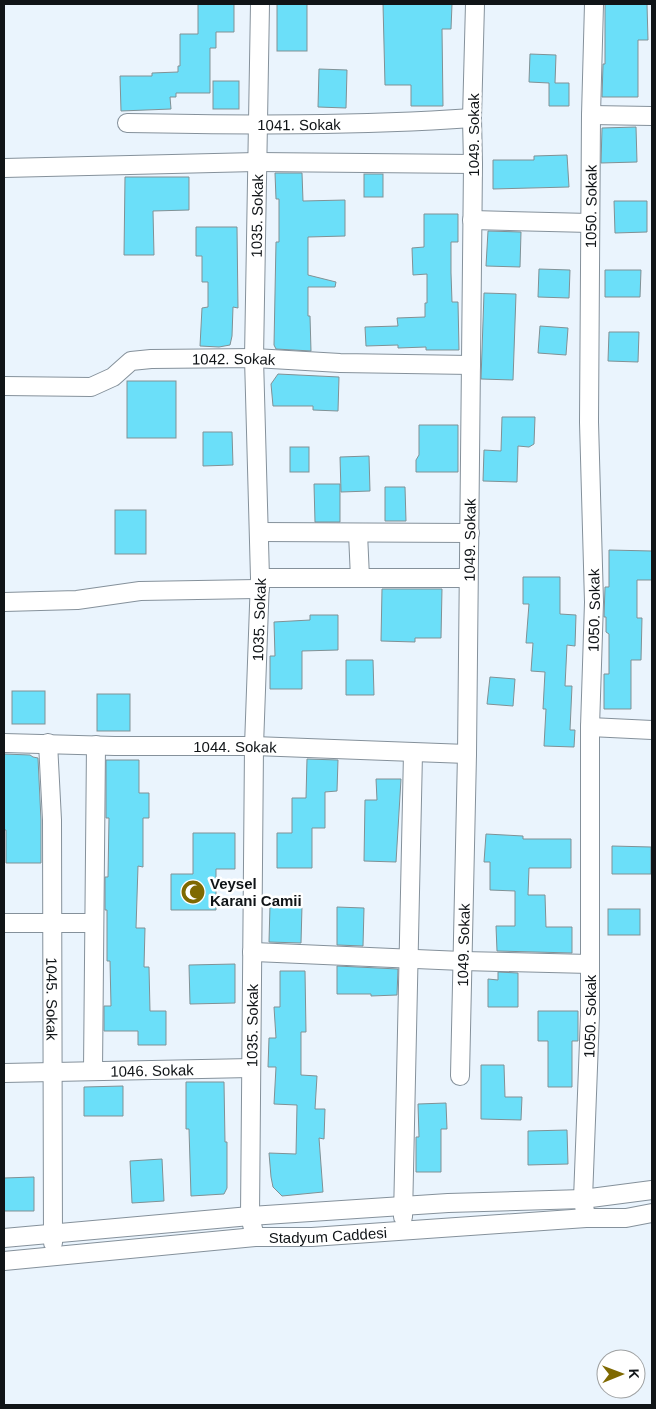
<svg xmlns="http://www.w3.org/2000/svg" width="656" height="1409" font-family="Arial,sans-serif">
	<rect width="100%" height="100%" fill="#eaf4fd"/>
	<g fill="#6bdff9" stroke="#819195">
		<polygon points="198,4 234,4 234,32 216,32 216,48 210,48 210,93 176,93 176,97 170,97 171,109 121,111 120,76 152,76 152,73 178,72 178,66 180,66 180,34 198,34"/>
		<rect x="277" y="4" width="30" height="47"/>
		<polygon points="383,4 452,4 451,29 442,29 443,106 411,106 411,85 385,85"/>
		<polygon points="605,4 647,4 648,40 638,40 638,97 602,97 603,64 605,64"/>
		<polygon points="530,54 556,55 555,83 569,83 569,106 549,106 549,83 529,82"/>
		<polygon points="319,69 347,70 346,108 318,107"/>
		<rect x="213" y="81" width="26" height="28"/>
		<polygon points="636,127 637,162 601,163 602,128"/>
		<polygon points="567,155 569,187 493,189 493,160 534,160 534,156"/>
		<polygon points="275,173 302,173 303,201 345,200 345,236 308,237 308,275 336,282 335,287 308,287 308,316 310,316 311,351 276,349 274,345 276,242 279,242 279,199 276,199"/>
		<rect x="364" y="174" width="19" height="23"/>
		<polygon points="125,177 189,177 189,210 153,211 154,255 124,255"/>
		<polygon points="614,201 647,201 647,232 615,233"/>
		<polygon points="424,214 458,214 458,242 451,242 451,273 452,302 458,302 459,350 426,350 426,347 398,348 398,345 366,346 365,327 398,326 397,318 425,317 425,303 427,303 427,274 413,275 412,248 424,247"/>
		<polygon points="196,227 237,227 238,308 233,307 232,336 230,345 219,347 200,346 202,308 208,307 208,282 202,282 202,256 196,256"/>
		<polygon points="488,231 521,232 520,267 486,266"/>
		<polygon points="539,269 570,270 569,298 538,297"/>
		<polygon points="605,270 641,270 640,297 605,297"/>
		<polygon points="484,293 516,294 513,380 481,379"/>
		<polygon points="540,326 568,328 566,355 538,353"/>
		<polygon points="609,332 639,332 638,362 608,361"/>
		<polygon points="278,374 339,377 338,411 313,410 313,406 273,406 271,384"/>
		<rect x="127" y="381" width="49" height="57"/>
		<polygon points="502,417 535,417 534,444 529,447 518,446 517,482 483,481 484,450 501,451"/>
		<polygon points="419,425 458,425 458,472 416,472 416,460 419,455"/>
		<polygon points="203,432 232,432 233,465 203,466"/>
		<rect x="290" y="447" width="19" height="25"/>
		<polygon points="369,456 370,491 341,492 340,457"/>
		<polygon points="314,484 340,484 340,522 315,522"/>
		<polygon points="385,487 405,487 406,521 385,521"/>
		<rect x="115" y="510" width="31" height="44"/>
		<polygon points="609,550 652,551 652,580 637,580 637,618 642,618 641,660 631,660 631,709 604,709 604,674 609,674 609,634 606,632 606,617 604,617 605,587 609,587"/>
		<polygon points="523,577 560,577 560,614 576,615 575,646 567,645 565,686 572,686 570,730 575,730 574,747 544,746 546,709 543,709 545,672 531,671 533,643 526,643 529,604 523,604"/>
		<polygon points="382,589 442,589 441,638 415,638 415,642 381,641"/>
		<polygon points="310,615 338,615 338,650 302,651 302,689 270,689 270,656 275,656 274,622 310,620"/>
		<polygon points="346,660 373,660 374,695 346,695"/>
		<polygon points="490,677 515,679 513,706 487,704"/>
		<rect x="12" y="691" width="33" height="33"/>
		<rect x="97" y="694" width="33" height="37"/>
		<polygon points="4,754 30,755 33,757 38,758 41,820 41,863 6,863 6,830 4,830"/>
		<polygon points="307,759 338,760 337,791 325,792 325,828 312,828 312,868 277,868 277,833 292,833 292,798 306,798"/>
		<polygon points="106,760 139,760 139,793 149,793 149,818 143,818 143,867 138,866 136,928 145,928 144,967 149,967 150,1011 166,1011 166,1045 138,1045 138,1031 104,1031 104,1006 111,1006 110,961 107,961 107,910 105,910 105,877 108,877 109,818 106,818"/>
		<polygon points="376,779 401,779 396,862 364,861 365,800 377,800"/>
		<polygon points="193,833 235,833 235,869 216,869 216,910 171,910 171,874 193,874"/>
		<polygon points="486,834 523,836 523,839 571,839 571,868 529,868 528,895 545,895 546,927 572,927 572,953 497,951 496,926 515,926 515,891 490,890 490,862 484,862"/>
		<polygon points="612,846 651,847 651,874 612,874"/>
		<polygon points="270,905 302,906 301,943 269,942"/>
		<polygon points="337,907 364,908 363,946 337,945"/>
		<rect x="608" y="909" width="32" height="26"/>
		<polygon points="235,964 235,1003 190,1004 189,965"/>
		<polygon points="337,966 398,969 397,995 371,996 371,994 337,994"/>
		<polygon points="280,971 305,971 306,1032 301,1032 301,1075 317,1076 315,1109 325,1109 324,1139 319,1138 323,1192 282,1196 273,1187 271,1177 269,1153 296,1154 297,1105 274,1104 276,1067 268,1067 269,1038 276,1038 274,1007 280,1007"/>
		<polygon points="498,972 518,973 518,1007 488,1007 488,979 498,980"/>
		<polygon points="538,1011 578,1011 578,1041 572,1041 572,1087 548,1087 548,1041 538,1041"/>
		<polygon points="481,1065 504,1065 505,1097 522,1097 521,1120 481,1119"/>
		<polygon points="186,1082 224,1082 225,1142 227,1142 227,1188 224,1194 191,1196 189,1129 186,1129"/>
		<polygon points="123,1086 123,1116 84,1116 84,1087"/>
		<polygon points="446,1103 447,1129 441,1129 441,1172 416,1172 416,1137 419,1137 418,1104"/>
		<polygon points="567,1130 568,1164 528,1165 528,1131"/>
		<polygon points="162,1159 164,1201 132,1203 130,1161"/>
		<polygon points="34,1177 34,1211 4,1211 4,1178"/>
	</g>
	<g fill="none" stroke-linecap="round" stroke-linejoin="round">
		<defs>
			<g id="minor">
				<polyline points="591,115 652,116"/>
				<path id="s1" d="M127,123C242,125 357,126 472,118"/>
				<polyline points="4,168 258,162 473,164"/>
				<polyline points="472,220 590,223"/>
				<path id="s2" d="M4,386L91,387L113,377L131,361L151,359L254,358L340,363L471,365"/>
				<polyline points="260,532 470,533"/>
				<polyline points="358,533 360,578"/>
				<polyline points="260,578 468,578"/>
				<polyline points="4,602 77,600 140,591 260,589"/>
				<polyline points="590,727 652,730"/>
				<path id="s3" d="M4,743L115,746H254L467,754"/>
				<path id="s4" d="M48,743L52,820L53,1243"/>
				<polyline points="4,923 94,923"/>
				<polyline points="252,952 462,961 590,964"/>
				<polyline points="93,1071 96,745"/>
				<path id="s5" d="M4,1073L251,1068"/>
				<path id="s6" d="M460,1076L467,754L473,164L472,118L475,4"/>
				<polyline points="403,1217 413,753"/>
				<path id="s7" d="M586,1218L583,1199L590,1015V727L594,602L589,422L591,115L594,4"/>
				<path id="s8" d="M255,1237L250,1216L254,746L260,578L254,358L260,4"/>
				<polyline points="4,1238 250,1216 448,1203 583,1199 652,1190"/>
				<path id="s9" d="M4,1261L255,1237H312L586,1218H626L652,1213"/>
			</g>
		</defs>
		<use href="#minor" stroke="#85919b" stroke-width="20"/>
		<use href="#minor" stroke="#fff" stroke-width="18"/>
	</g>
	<defs>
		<symbol id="mosque-disc" viewBox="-11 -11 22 22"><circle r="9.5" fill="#7f6901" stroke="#fff"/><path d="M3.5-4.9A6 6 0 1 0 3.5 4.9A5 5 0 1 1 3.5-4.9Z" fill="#fff"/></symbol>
	</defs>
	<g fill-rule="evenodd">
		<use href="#mosque-disc" x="179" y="878" width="28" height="28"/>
	</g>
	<g text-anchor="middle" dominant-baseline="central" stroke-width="5" stroke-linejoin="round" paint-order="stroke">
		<g font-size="15" fill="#101417" stroke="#fff">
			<text stroke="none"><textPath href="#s1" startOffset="172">1041. Sokak</textPath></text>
			<text transform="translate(473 135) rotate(-90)">1049. Sokak</text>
			<text stroke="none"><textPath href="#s7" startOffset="1012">1050. Sokak</textPath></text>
			<text stroke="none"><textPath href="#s8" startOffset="1022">1035. Sokak</textPath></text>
			<text stroke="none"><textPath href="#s2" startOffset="238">1042. Sokak</textPath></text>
			<text stroke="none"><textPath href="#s6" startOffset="536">1049. Sokak</textPath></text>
			<text stroke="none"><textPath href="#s7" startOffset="608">1050. Sokak</textPath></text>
			<text stroke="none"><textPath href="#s8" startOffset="618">1035. Sokak</textPath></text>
			<text stroke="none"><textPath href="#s3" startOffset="231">1044. Sokak</textPath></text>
			<text stroke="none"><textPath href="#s6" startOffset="131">1049. Sokak</textPath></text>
			<text stroke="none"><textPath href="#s4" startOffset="256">1045. Sokak</textPath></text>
			<text stroke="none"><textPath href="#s7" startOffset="202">1050. Sokak</textPath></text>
			<text stroke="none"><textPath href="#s8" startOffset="212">1035. Sokak</textPath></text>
			<text stroke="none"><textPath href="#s5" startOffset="148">1046. Sokak</textPath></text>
			<text stroke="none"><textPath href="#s9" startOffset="325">Stadyum Caddesi</textPath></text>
		</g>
		<g font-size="15" font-weight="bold" fill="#101417" stroke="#fff" text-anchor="start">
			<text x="210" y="883">Veysel<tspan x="210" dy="17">Karani Camii</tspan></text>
		</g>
	</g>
	<rect width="656" height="1409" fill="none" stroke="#101417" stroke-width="10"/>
	<g transform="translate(621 1374) rotate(89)"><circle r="24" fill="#ffffff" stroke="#9fa1a2"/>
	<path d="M0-4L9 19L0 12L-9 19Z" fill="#7f6901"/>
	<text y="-8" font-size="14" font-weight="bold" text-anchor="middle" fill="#101417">K</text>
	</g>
</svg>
